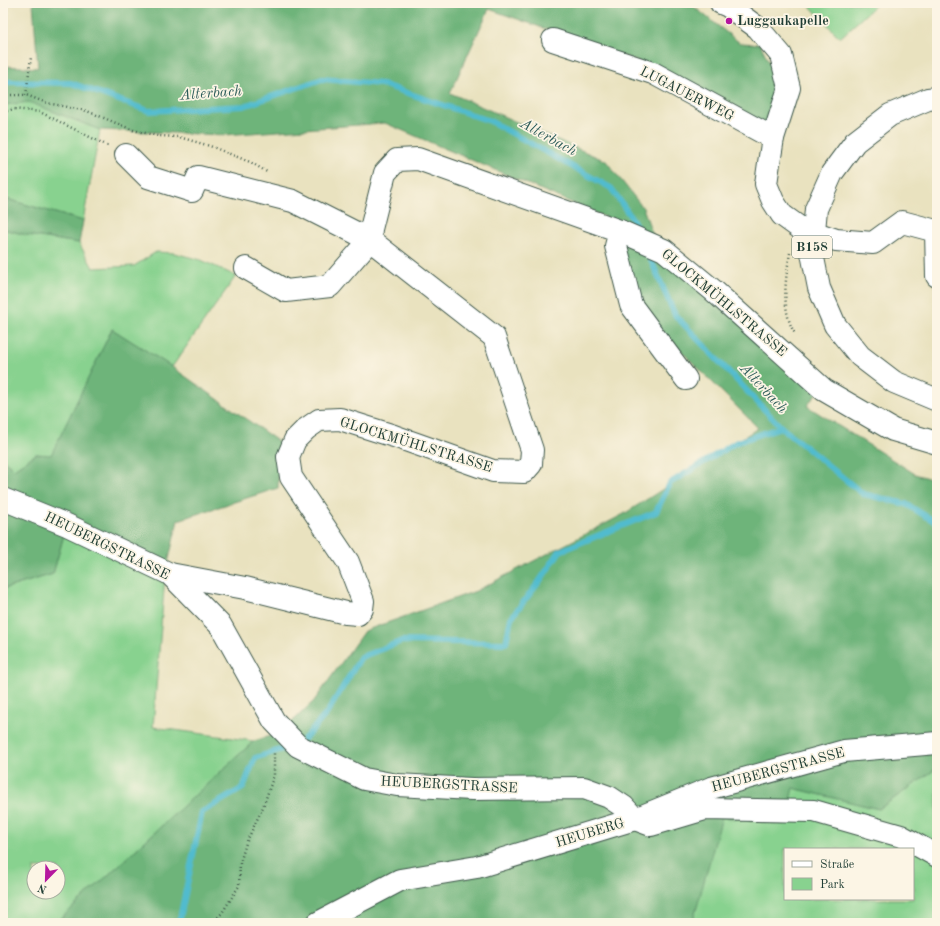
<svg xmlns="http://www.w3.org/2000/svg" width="940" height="926" font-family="'Old Standard TT',serif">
	<rect width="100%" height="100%" fill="#fcf5e5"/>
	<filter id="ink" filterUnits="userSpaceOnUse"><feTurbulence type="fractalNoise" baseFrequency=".025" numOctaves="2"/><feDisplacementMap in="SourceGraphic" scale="8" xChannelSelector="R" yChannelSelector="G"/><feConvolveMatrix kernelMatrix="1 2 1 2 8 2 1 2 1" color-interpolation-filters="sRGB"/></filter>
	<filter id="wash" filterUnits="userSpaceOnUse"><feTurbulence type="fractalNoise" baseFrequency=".012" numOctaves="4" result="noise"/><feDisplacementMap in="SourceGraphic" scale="16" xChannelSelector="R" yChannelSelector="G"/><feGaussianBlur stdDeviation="0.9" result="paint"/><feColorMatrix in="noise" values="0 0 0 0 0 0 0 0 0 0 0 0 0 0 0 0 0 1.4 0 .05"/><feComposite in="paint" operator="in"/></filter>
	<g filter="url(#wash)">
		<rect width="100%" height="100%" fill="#e9e2bf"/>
		<g fill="#88d28f" stroke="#548862" fill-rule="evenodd">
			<polygon points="807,3 878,3 840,38"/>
			<polygon points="29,102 100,130 83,221 3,198 3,105"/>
			<polygon points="3,229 27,235 79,243 93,268 134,266 156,252 174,253 201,260 236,276 172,367 112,329 51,456 36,454 14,469 3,459"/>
			<path d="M65,531L165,576L153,727L254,741L56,923H3V589L53,574ZM34,868H58V892H34Z"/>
			<path d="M937,768V923H691L693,921L721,817L793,788L879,809ZM785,849H913V899H785Z"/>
		</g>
		<g fill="#6eb47a" stroke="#467857">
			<polygon points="33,3 689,3 740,43 760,44 780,83 771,127 654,67 489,9 450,93 606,161 643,208 658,249 818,391 807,406 915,474 937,481 937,768 879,809 793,788 784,824 722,817 693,921 691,923 56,923 254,741 280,733 314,701 364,631 476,591 624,514 758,428 643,313 612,220 385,123 224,135 100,130 29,102 3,105 3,66 38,68"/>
			<polygon points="3,198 83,221 79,243 27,235 3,229"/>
			<polygon points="112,329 172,367 279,442 278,488 178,520 165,576 65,531 53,574 3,589 3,459 14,469 36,454 51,455"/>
		</g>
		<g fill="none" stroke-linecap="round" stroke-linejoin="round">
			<g stroke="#51bbce" stroke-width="6">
				<polyline points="3,82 71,83 149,111 244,106 322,79 381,84 490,121 611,188 633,220 639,233"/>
				<polyline points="646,249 675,315 781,427 863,494 906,504 937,523"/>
				<polyline points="304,739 327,713 361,657 402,641 506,643 511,618 539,582 560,551 656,512 670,483 735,443 781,427"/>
				<polyline points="179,923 202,812 243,788 255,758 286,748"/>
			</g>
		</g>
	</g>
	<g filter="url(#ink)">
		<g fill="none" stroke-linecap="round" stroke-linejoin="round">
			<defs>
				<g id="minor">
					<polyline points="721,3 728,6 758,28 781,55 789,88 773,138 769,163 766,184 773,201 782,215 800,228 836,240 873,243 902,222 936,231 937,276"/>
					<polyline points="553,40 653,73 773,138"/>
					<polyline points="126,155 148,177 192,191 198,177 293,201 370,240 330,286 286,291 246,268"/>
					<polyline points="620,231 616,246 631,305 686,379"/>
					<polyline points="3,499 67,525 170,574 221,626 274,721 298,746 364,779 397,785 472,789 584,788 609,797 624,807 635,819 651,825 705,809 814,811 901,836 937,856"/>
					<polyline points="170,574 245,588 346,613 358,614 362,609 363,601 348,562 291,477 288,457 295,440 306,429 319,420 340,419 394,436 493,471 524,472 531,464 532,450 494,337 370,240 371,229 385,173 397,160 418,159 620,231 664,250 714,291 824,390 893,430 937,443"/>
					<polyline points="318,923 400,880 477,867 635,819 711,788 844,751 937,743"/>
				</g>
				<polyline id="major" points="937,98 928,99 890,115 855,142 832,173 816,209 812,253 819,288 835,325 860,356 894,382 937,400"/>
			</defs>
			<use href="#minor" stroke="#3d5649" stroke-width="24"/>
			<use href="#major" stroke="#3d5649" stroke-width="24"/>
			<g stroke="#3d5649" stroke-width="2.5" stroke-dasharray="1 3" stroke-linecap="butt">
				<polyline points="3,95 26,95 47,103 87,111 133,130 158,136 179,137 210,146 250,162 267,172"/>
				<polyline points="26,95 31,57"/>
				<polyline points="3,112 14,109 40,112 108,146"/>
				<path d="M790,253C785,280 781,310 795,334"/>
				<polyline points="212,923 222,913 239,886 240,863 246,843 263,807 274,775 274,752"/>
			</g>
			<use href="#minor" stroke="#fff" stroke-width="22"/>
			<use href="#major" stroke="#fff" stroke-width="22"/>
		</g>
	</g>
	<circle fill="#b5179e" stroke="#fcf5e5" stroke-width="1.5" cx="729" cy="21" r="4"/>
	<g text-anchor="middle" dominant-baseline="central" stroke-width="3.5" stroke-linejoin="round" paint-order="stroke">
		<rect fill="#fcf5e5" stroke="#617469" stroke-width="1" x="792" y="236" width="40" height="22" rx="3"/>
		<g font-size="13" font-weight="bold" fill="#1f3d34">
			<text x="812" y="247">B158</text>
		</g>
		<g font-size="14" font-weight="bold" fill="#1f3d34" stroke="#fcf5e5" text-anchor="start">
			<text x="737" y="21">Luggaukapelle</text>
		</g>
		<g font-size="14" fill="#1f3d34" stroke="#fcf5e5">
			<text transform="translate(687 94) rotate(27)">LUGAUERWEG</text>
			<text transform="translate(724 303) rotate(40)">GLOCKMÜHLSTRASSE</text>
			<text transform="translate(416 445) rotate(17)">GLOCKMÜHLSTRASSE</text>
			<text transform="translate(107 546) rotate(26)">HEUBERGSTRASSE</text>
			<text transform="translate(778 770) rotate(-15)">HEUBERGSTRASSE</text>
			<text transform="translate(449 785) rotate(3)">HEUBERGSTRASSE</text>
			<text transform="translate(590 833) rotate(-17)">HEUBERG</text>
		</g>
		<g font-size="15" font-style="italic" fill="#2c5c5a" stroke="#fcf5e5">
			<text transform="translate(211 94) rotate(-4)">Alterbach</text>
			<text transform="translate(548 138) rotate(29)">Alterbach</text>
			<text transform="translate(763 389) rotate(47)">Alterbach</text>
		</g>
	</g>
	<rect width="940" height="926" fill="none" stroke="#fcf5e5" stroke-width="16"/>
	<rect x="784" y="848" width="130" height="52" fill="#fcf5e5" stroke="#a4ab9e"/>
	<rect x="792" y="861" width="20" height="6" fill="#ffffff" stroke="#a4ab9e"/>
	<text x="820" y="868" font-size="12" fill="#1f3d34">Straße</text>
	<rect x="792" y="878" width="20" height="12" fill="#88d28f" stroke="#a4ab9e"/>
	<text x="820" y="888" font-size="12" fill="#1f3d34">Park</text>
	<g transform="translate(46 880) rotate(203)"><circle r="19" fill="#fcf5e5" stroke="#a4ab9e"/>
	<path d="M0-3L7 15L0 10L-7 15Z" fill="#b5179e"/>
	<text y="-6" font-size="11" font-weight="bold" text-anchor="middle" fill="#1f3d34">N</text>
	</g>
</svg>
